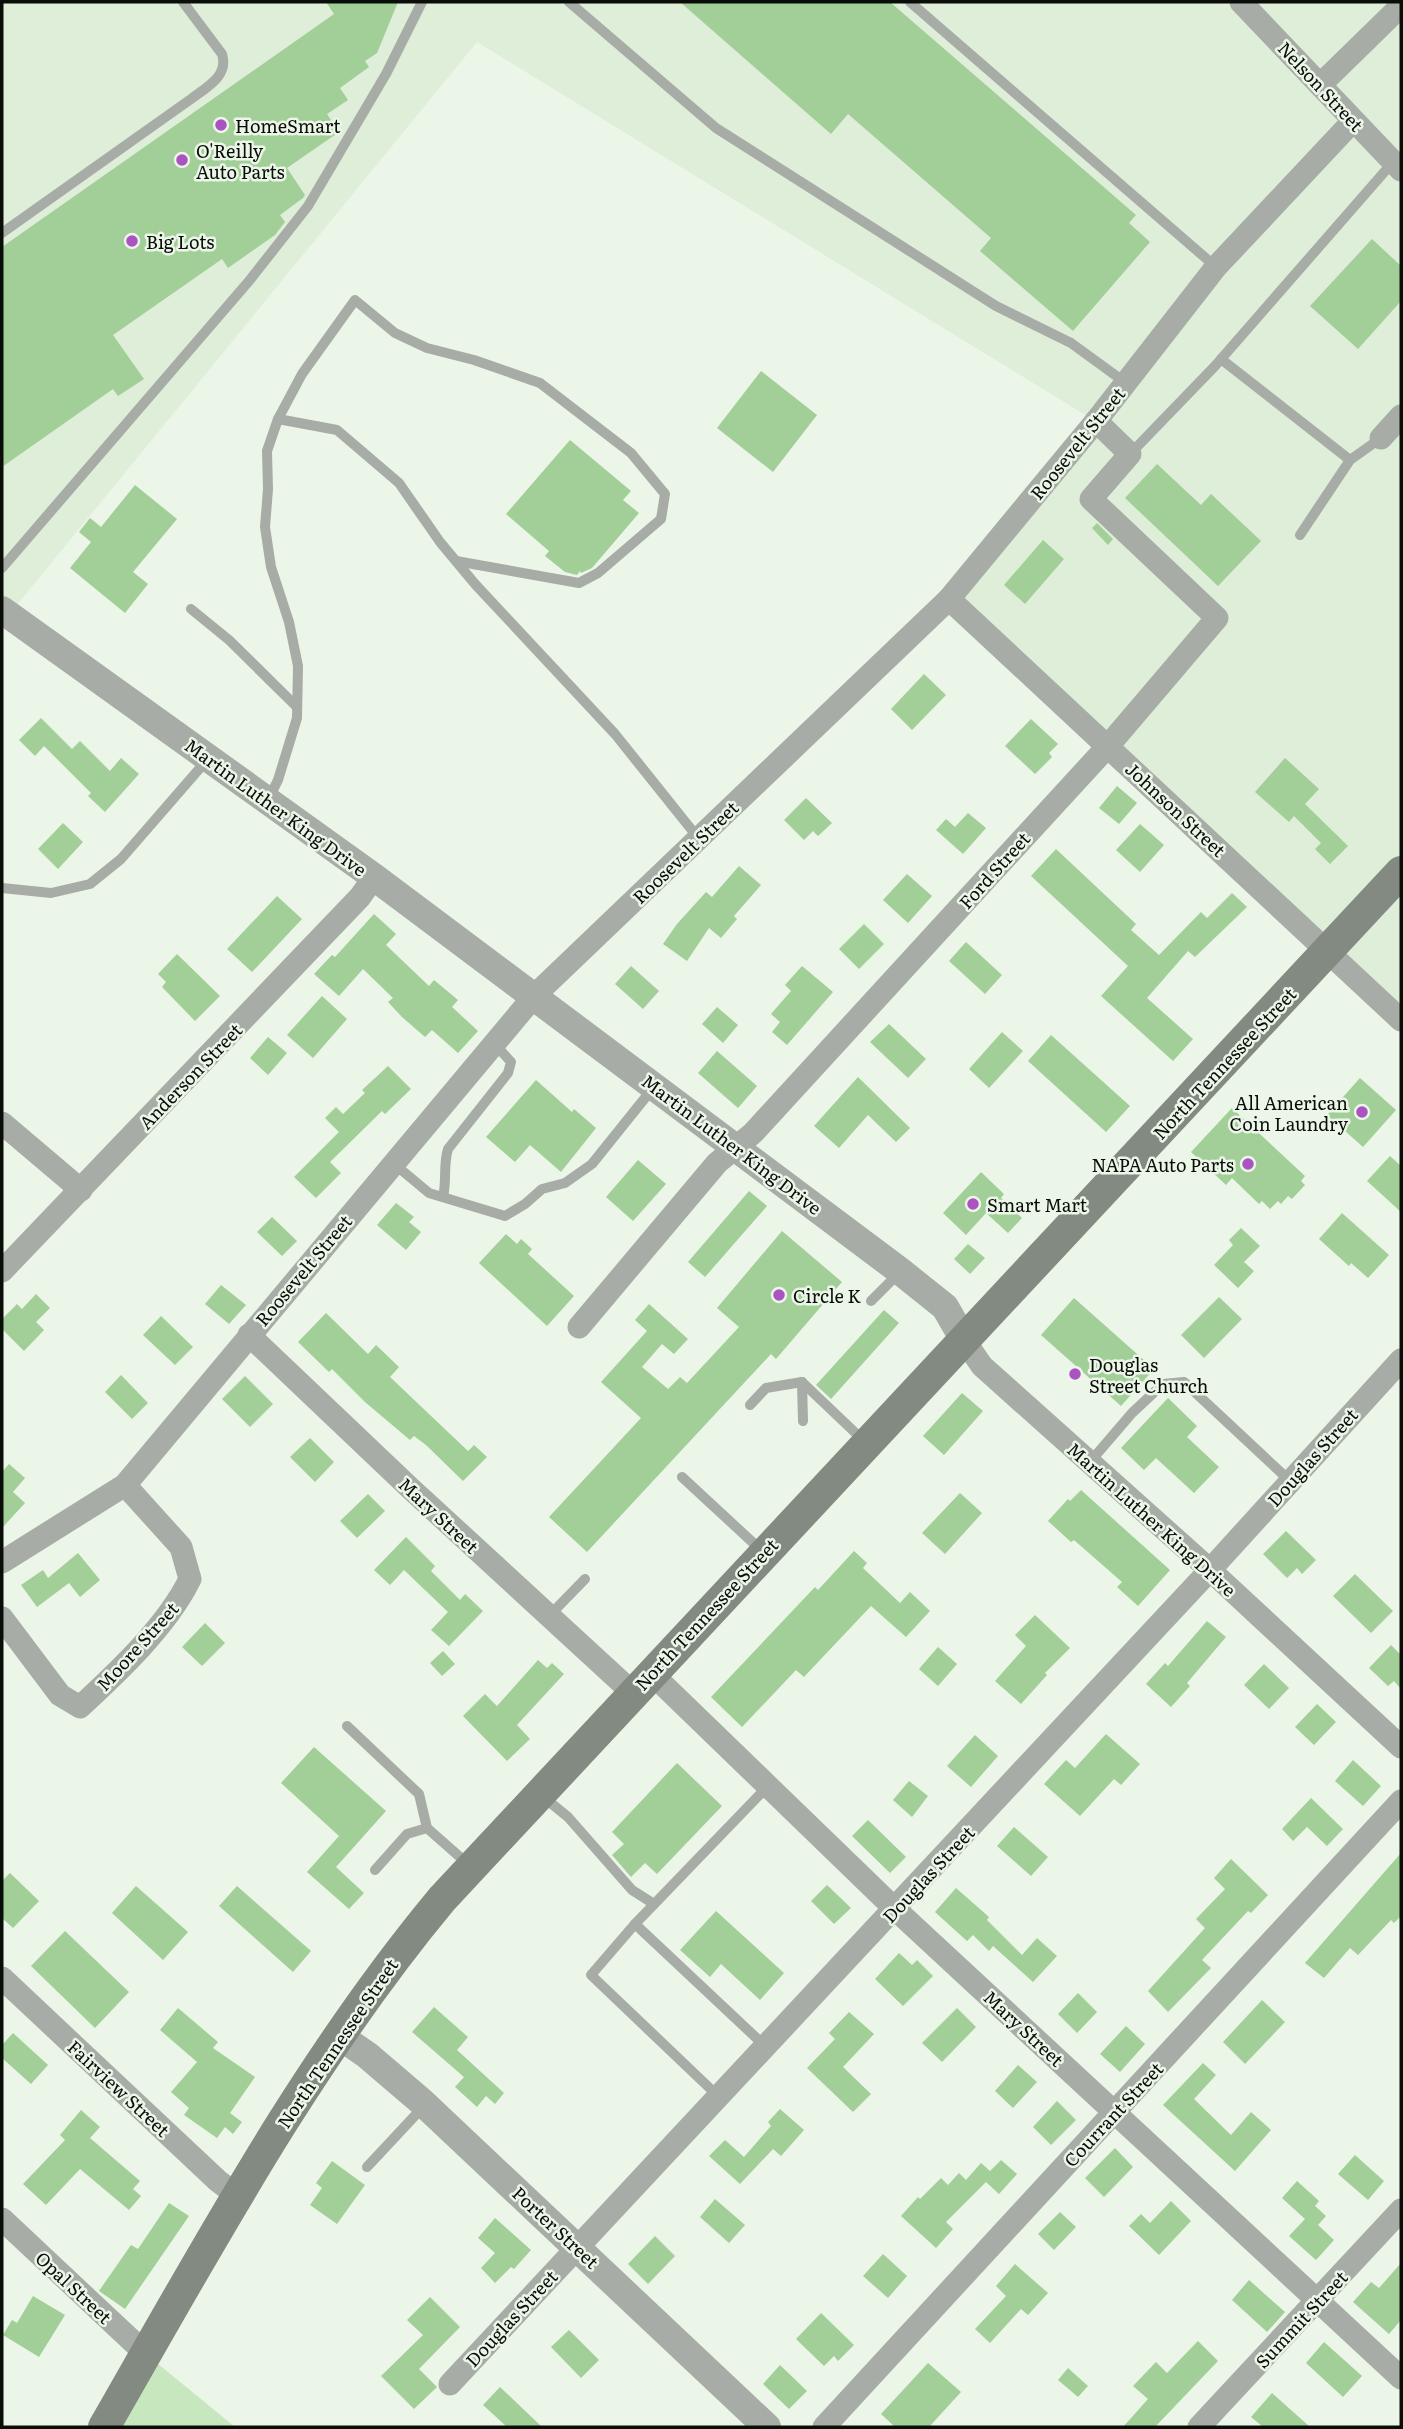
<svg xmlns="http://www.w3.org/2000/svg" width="1403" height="2429" font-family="Literata,serif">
	<rect width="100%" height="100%" fill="#ebf6e8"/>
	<polygon fill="#deeed9" points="2,2 1401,2 1401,1006 949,599 1095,421 477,42 16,606 2,596"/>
	<polygon fill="#c7e8bf" points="146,2354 235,2427 104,2427"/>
	<g fill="#a2ce98">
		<polygon points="326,2 398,2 377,53 365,61 369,67 340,88 348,100 327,114 339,132 287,168 305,195 303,198 280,215 285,222 275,235 228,268 222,259 113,335 144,379 118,396 113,389 2,467 2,247 334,14"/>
		<polygon points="680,2 890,2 1136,215 1129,223 1150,242 1073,331 980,251 991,238 848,114 831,134"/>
		<polygon points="1372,239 1401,266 1401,301 1358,349 1310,306"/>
		<polygon points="761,371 817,415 773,472 717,428"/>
		<polygon points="570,440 631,491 623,500 639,513 592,568 581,573 580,571 577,575 565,572 545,556 549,551 506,514"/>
		<polygon points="1157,464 1201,505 1211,494 1261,541 1218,586 1125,498"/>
		<polygon points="135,485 177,519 133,572 148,584 125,613 70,568 91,542 79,532 90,518 101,527"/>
		<polygon points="1097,523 1113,539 1108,545 1092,528"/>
		<polygon points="1043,540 1064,559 1025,604 1004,585"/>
		<polygon points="924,674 946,695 912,730 891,709"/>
		<polygon points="41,718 72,749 80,741 110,771 121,758 139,774 105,812 88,796 91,793 44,746 35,756 19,740"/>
		<polygon points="1031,719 1058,744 1049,753 1052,757 1035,774 1005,746"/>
		<polygon points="1285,758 1319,789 1305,804 1348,846 1330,864 1315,849 1321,843 1294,816 1289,822 1255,792"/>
		<polygon points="1117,786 1137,803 1119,824 1099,808"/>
		<polygon points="806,798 832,823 818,836 813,831 804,840 784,820"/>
		<polygon points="968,813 986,828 963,854 936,830 946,819 955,827"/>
		<polygon points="63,823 83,842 58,869 38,849"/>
		<polygon points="1140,824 1164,845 1140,872 1116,850"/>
		<polygon points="1056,849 1136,924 1131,930 1159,955 1201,912 1207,918 1232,893 1247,907 1195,957 1188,951 1147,998 1193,1039 1173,1061 1101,996 1128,966 1031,876"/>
		<polygon points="739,866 761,885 734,916 737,919 721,938 709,928 687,961 663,944 677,924 706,892 712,897"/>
		<polygon points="907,874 932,896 908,923 883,900"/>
		<polygon points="277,896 302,919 252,972 227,949"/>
		<polygon points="374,914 396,934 386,945 429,986 434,980 458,1000 452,1007 478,1031 458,1053 432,1030 425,1037 402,1017 388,1002 393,998 363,969 339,996 314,974 332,955 335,957"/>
		<polygon points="864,924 884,944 859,969 839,949"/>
		<polygon points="966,942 1002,975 985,994 949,961"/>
		<polygon points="177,954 220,996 195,1021 162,987 166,982 158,974"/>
		<polygon points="631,966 659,991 643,1009 615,984"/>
		<polygon points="802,966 833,992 787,1045 772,1032 780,1022 771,1014 791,991 785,985"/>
		<polygon points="322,996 347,1019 313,1058 287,1035"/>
		<polygon points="717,1007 738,1025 723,1043 702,1024"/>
		<polygon points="889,1024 926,1059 908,1078 870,1042"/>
		<polygon points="1002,1032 1023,1051 989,1088 969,1069"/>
		<polygon points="1051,1035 1130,1106 1106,1132 1028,1061"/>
		<polygon points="268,1037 287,1053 268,1075 250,1058"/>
		<polygon points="717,1051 757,1086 738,1108 698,1073"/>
		<polygon points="388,1066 411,1089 385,1114 382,1111 330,1162 341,1173 316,1198 294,1177 339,1132 325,1118 336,1107 343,1114 365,1093 362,1090"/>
		<polygon points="858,1077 910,1128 896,1142 868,1115 839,1148 814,1126"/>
		<polygon points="1360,1078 1396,1110 1363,1147 1327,1115"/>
		<polygon points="536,1080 572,1112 574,1109 596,1128 561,1172 530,1145 515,1162 486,1137"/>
		<polygon points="1232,1108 1305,1176 1301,1181 1305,1185 1292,1199 1288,1196 1281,1204 1278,1201 1270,1209 1262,1201 1259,1204 1232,1178 1226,1185 1191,1152"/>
		<polygon points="1390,1156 1401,1166 1401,1212 1367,1181"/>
		<polygon points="638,1160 666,1184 633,1221 606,1197"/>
		<polygon points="981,1172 1004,1194 1001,1198 1022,1218 1008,1233 986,1213 966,1235 943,1213"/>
		<polygon points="749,1191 767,1206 705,1277 688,1262"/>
		<polygon points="396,1203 414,1217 409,1222 421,1232 406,1250 377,1225"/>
		<polygon points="1342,1213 1389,1255 1368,1278 1351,1263 1349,1266 1319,1239"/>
		<polygon points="272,1217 297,1241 282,1256 257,1232"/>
		<polygon points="1241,1228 1260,1246 1244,1262 1254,1271 1238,1288 1214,1265 1233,1245 1229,1240"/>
		<polygon points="782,1231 842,1282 776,1359 771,1354 587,1552 549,1517 641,1418 601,1382 647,1331 635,1320 649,1304 688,1339 674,1354 662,1344 642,1367 668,1389 680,1377 687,1383 739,1327 717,1308"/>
		<polygon points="506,1234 517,1244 521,1239 532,1249 528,1254 574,1296 547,1326 479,1263"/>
		<polygon points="968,1244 985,1258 970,1274 954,1259"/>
		<polygon points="221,1285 246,1305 229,1324 205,1304"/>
		<polygon points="36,1294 50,1308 36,1322 44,1330 24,1351 2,1329 2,1319 17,1304 22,1309"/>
		<polygon points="1219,1297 1242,1319 1204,1358 1181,1335"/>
		<polygon points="1074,1298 1154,1369 1121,1406 1041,1335"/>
		<polygon points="884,1310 899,1323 831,1399 816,1385"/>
		<polygon points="326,1313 368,1354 376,1345 399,1367 390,1377 468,1451 474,1445 487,1457 463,1481 426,1445 414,1436 410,1440 365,1402 332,1369 329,1372 298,1342"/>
		<polygon points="161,1316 193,1347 175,1365 143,1335"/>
		<polygon points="121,1375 148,1403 132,1419 105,1392"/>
		<polygon points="245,1376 273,1404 250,1427 222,1399"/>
		<polygon points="962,1393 983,1411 944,1455 923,1436"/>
		<polygon points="1168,1398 1197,1426 1187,1437 1219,1467 1194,1493 1156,1458 1144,1470 1121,1448"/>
		<polygon points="310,1438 334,1462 315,1482 290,1457"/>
		<polygon points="9,1464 25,1478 13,1492 25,1503 2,1528 2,1472"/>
		<polygon points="1081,1490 1170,1570 1138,1606 1117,1587 1122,1582 1074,1540 1071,1542 1048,1521 1068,1499 1070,1501"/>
		<polygon points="960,1493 982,1513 945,1554 922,1533"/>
		<polygon points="368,1494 385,1511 357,1538 340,1521"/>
		<polygon points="1286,1531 1316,1560 1302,1574 1297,1568 1287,1578 1263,1554"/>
		<polygon points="406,1537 435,1566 431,1571 460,1600 465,1594 483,1611 449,1646 431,1630 448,1612 404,1570 390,1585 374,1570"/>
		<polygon points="854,1551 867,1563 863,1568 900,1603 910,1592 930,1611 906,1637 871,1606 804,1677 796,1670 742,1727 711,1697 815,1587 818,1590"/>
		<polygon points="78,1553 100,1580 80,1597 69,1583 37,1607 21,1585 43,1570 48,1578"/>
		<polygon points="1355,1574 1393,1611 1371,1633 1333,1596"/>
		<polygon points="1035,1615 1070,1648 1045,1673 1047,1675 1021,1704 995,1681 1026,1646 1015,1635"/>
		<polygon points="1207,1621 1226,1637 1187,1683 1190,1686 1171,1707 1146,1684 1165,1663 1168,1666"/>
		<polygon points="205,1623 225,1643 202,1666 182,1647"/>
		<polygon points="1391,1645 1401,1655 1401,1689 1394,1681 1388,1686 1369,1668"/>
		<polygon points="938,1647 957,1664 938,1686 919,1669"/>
		<polygon points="443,1651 455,1664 442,1676 430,1663"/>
		<polygon points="538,1660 547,1668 552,1663 564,1674 517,1725 530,1739 507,1761 463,1716 485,1694 497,1706"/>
		<polygon points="1264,1664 1289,1688 1269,1709 1244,1685"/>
		<polygon points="1317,1704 1336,1722 1314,1745 1295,1727"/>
		<polygon points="1106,1734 1140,1764 1121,1785 1114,1779 1080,1816 1044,1784 1066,1760 1075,1768"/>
		<polygon points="975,1735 998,1756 971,1787 947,1766"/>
		<polygon points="314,1747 386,1811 336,1867 364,1893 349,1909 307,1872 339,1836 281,1783"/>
		<polygon points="1353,1760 1381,1786 1363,1806 1335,1781"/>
		<polygon points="677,1763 722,1806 657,1874 645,1863 631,1877 612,1855 624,1844 612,1832"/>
		<polygon points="909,1781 928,1796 912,1817 893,1800"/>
		<polygon points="1311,1798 1343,1829 1327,1846 1307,1827 1293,1841 1282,1829"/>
		<polygon points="868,1820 906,1857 890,1873 852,1836"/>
		<polygon points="1014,1827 1048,1857 1031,1876 997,1846"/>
		<polygon points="1401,1853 1401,1916 1394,1923 1391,1920 1358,1955 1350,1948 1324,1978 1305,1963"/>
		<polygon points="1231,1859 1268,1895 1251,1913 1248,1911 1202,1960 1211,1968 1168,2012 1148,1991 1205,1928 1196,1919 1225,1889 1214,1878"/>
		<polygon points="10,1873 39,1901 13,1928 2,1918 2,1881"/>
		<polygon points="827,1885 851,1908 834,1924 811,1901"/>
		<polygon points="136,1886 188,1932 163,1960 112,1913"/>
		<polygon points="237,1886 311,1951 293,1972 219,1906"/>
		<polygon points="956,1888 989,1917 987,1920 1022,1955 1037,1938 1057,1956 1033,1982 993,1946 989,1951 973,1935 967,1941 935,1912"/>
		<polygon points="716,1911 784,1973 760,2000 721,1964 710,1977 680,1950"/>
		<polygon points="65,1931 129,1992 95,2028 31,1966"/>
		<polygon points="899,1953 912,1965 917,1960 933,1976 903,2006 875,1979"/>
		<polygon points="1078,1993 1097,2012 1077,2033 1058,2014"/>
		<polygon points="1262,2000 1285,2022 1245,2064 1223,2042"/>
		<polygon points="434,2007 468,2037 457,2050 504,2093 495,2104 486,2096 477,2107 455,2087 464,2077 412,2032"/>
		<polygon points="178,2008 218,2042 213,2048 255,2077 230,2113 242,2122 233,2134 225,2127 217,2138 184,2115 189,2108 171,2092 197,2062 160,2030"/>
		<polygon points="957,2008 976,2027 942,2062 922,2043"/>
		<polygon points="849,2012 874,2034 843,2067 871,2094 853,2112 807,2068 835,2039 829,2033"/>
		<polygon points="1126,2026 1145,2044 1120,2072 1100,2054"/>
		<polygon points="13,2033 48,2065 31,2084 2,2058 2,2045"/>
		<polygon points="1203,2063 1216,2075 1194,2099 1231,2135 1251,2112 1271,2130 1235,2171 1163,2105"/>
		<polygon points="1018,2065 1037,2082 1013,2108 995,2091"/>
		<polygon points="1057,2101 1076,2120 1051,2145 1033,2127"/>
		<polygon points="780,2109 804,2130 781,2156 773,2149 740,2184 709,2156 725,2140 744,2157 771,2126 768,2122"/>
		<polygon points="81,2110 100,2127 90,2138 140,2181 133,2189 141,2196 129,2210 80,2169 46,2205 23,2184 65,2140 60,2135"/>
		<polygon points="1115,2148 1133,2167 1104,2197 1085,2178"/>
		<polygon points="1355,2155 1384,2181 1368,2200 1338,2174"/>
		<polygon points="1001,2160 1017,2174 999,2194 986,2182 946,2222 953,2229 936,2248 901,2216 918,2197 920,2199 941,2178 948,2185 959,2173 966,2180 981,2163 990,2171"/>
		<polygon points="332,2161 365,2185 337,2224 310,2205 322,2188 316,2183"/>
		<polygon points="1297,2181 1319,2201 1315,2206 1326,2216 1318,2225 1334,2240 1316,2260 1289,2236 1305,2219 1282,2198"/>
		<polygon points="715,2199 745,2225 729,2243 700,2217"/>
		<polygon points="1171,2201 1191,2221 1159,2255 1129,2226 1141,2214 1150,2223"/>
		<polygon points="169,2203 189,2216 125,2309 99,2291 131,2245 138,2249"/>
		<polygon points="1060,2212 1076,2227 1054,2250 1038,2234"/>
		<polygon points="495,2218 531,2250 514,2269 511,2267 495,2283 481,2268 495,2253 478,2238"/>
		<polygon points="655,2236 675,2256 648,2284 628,2264"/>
		<polygon points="883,2254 907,2276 888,2298 863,2276"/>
		<polygon points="1401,2263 1401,2320 1389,2334 1353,2302 1371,2282 1379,2288"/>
		<polygon points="1015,2264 1048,2293 1028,2315 1021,2309 990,2343 975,2329 1006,2296 996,2286"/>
		<polygon points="1249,2280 1285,2312 1267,2332 1232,2300"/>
		<polygon points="33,2296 65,2315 39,2357 3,2335 12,2320 17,2323"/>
		<polygon points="430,2297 460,2327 419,2369 437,2387 414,2409 381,2376 423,2335 407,2320"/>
		<polygon points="821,2313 854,2345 838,2361 834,2356 824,2366 796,2339"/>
		<polygon points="569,2330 599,2360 581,2378 551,2347"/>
		<polygon points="1198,2341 1218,2361 1155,2427 1123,2427 1148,2399 1133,2386 1156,2362 1167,2373"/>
		<polygon points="1324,2342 1362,2376 1343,2397 1306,2363"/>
		<polygon points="928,2363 961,2392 929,2427 895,2427 881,2414"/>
		<polygon points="780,2365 807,2391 789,2409 763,2384"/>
		<polygon points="1068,2368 1088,2386 1078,2397 1058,2380"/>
		<polygon points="500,2387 542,2427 507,2427 483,2405"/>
		<polygon points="1272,2393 1310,2427 1263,2427 1251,2417"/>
	</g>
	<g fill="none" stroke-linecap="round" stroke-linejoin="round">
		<g stroke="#a7aca6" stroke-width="10">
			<polyline points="569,2 716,128 996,306 1071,343 1126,383"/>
			<polyline points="910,2 1216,267"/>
			<path d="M2,233L191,99C207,87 229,76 222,54L183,2"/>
			<polyline points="1221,359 1350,460"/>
			<polyline points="278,419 337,430 399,483 440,542 475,584 615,734 699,839"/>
			<polyline points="1130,454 1215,366 1393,162"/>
			<polyline points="1300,535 1350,460 1381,438"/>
			<polyline points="2,568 249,281 308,206 386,74 422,2"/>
			<polyline points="191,609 229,640 297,707"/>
			<polyline points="268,800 278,780 297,718 298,666 289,622 271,567 265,527 268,489 267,451 278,419 302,374 355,300 395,333 427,348 474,360 540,383 631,453 665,494 661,519 598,573 579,583 456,561"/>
			<polyline points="2,888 51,893 90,884 121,859 207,760"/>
			<polyline points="393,1163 429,1193 505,1216 525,1204 542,1189 565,1183 592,1164 653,1088"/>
			<path d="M443,1197C447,1180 443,1165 448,1149L508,1073L511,1062L494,1043"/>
			<polyline points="871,1301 899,1273"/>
			<polyline points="802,1382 865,1442"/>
			<polyline points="802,1382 803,1421"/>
			<polyline points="750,1405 766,1388 802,1382"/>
			<polyline points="1090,1462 1132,1413 1163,1384 1184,1382 1290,1481"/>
			<polyline points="682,1477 762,1551"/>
			<polyline points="549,1616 585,1579"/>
			<polyline points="347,1726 419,1794 427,1828 469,1865"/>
			<polyline points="541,1795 568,1817 632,1890 654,1904"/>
			<polyline points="375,1870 407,1834 427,1828"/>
			<polyline points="635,1924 766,2047"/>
			<polyline points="719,2097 591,1975 635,1924 768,1786"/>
			<polyline points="367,2167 423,2107"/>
		</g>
		<g stroke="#a7aca6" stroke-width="23">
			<polyline points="1241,2 1401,170"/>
			<polyline points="1320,85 1401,6"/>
			<polyline points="1381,438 1401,416"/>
			<polyline points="949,599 1401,1020"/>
			<polyline points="2,1123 81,1190"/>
			<polyline points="2,1271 360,897 374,877"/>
			<polyline points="579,1327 717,1163 753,1133 1108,746 1217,618 1091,499 1130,454 1096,421"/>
			<polyline points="249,1335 410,1488 633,1693"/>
			<polyline points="964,1340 982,1366 1210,1570 1401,1747"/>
			<polyline points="2,1562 125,1485 535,995 949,599 1096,421 1216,267 1353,121"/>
			<path d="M2,1618L60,1695L80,1707C118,1672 167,1626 190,1579L181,1547L125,1485"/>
			<polyline points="651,1673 895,1909 1401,2378"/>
			<polyline points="2,1978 218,2181 238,2196"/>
			<polyline points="2,2219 146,2354"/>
			<polyline points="450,2384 1210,1570 1401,1360"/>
			<polyline points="824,2427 1401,1801"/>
			<polyline points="1199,2427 1401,2210"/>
		</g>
		<g stroke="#a7aca6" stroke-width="28">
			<polyline points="2,610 374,877 900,1271 945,1307 964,1340"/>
			<polyline points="338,2035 367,2055 422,2102 767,2427"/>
		</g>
		<path stroke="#838a81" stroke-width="32" d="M104,2427C208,2246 308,2060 442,1899L1401,872"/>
	</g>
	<g fill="#ab54c1" stroke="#ebf6e8" stroke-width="2.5">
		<circle cx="221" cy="125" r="7"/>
		<circle cx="182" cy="160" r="7"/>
		<circle cx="132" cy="241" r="7"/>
		<circle cx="1362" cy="1112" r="7"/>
		<circle cx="1248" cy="1164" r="7"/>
		<circle cx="973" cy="1204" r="7"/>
		<circle cx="779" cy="1295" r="7"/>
		<circle cx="1075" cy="1374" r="7"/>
	</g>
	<g text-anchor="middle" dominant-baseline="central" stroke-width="5" stroke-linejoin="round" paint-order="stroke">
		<g font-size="18" fill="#0a0e09" stroke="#ebf6e8">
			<text transform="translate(1321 86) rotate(47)">Nelson Street</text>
			<text transform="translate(1077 443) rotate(-51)">Roosevelt Street</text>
			<text transform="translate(276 807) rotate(36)">Martin Luther King Drive</text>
			<text transform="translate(1176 809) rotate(43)">Johnson Street</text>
			<text transform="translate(685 852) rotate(-44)">Roosevelt Street</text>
			<text transform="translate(994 870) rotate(-48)">Ford Street</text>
			<text transform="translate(1224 1063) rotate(-47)">North Tennessee Street</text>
			<text transform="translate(190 1076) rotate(-46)">Anderson Street</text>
			<text transform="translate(732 1144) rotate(37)">Martin Luther King Drive</text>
			<text transform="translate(303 1270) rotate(-50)">Roosevelt Street</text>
			<text transform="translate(1312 1457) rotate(-48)">Douglas Street</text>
			<text transform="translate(439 1515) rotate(43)">Mary Street</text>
			<text transform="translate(1152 1519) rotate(42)">Martin Luther King Drive</text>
			<text transform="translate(706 1614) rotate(-47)">North Tennessee Street</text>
			<text transform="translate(137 1646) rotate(-48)">Moore Street</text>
			<text transform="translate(928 1874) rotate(-47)">Douglas Street</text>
			<text transform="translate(1024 2028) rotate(43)">Mary Street</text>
			<text transform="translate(337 2043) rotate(-56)">North Tennessee Street</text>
			<text transform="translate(119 2088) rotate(43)">Fairview Street</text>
			<text transform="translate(1113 2114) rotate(-47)">Courrant Street</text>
			<text transform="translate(556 2227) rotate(43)">Porter Street</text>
			<text transform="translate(74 2287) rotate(43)">Opal Street</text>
			<text transform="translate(511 2318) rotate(-47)">Douglas Street</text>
			<text transform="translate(1301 2319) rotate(-47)">Summit Street</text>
		</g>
		<g font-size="18" fill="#0a0e09" stroke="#ebf6e8" text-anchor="start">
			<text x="235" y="125">HomeSmart</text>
			<text x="196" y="150">O'Reilly<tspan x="196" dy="21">Auto Parts</tspan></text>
			<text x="146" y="241">Big Lots</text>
			<text x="1348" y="1102" text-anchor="end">All American<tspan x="1348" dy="21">Coin Laundry</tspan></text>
			<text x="1234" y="1164" text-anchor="end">NAPA Auto Parts</text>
			<text x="987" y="1204">Smart Mart</text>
			<text x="793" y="1295">Circle K</text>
			<text x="1089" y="1364">Douglas<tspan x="1089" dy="21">Street Church</tspan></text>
		</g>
	</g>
	<rect width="1403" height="2429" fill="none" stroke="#0a0e09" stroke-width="7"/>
</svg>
